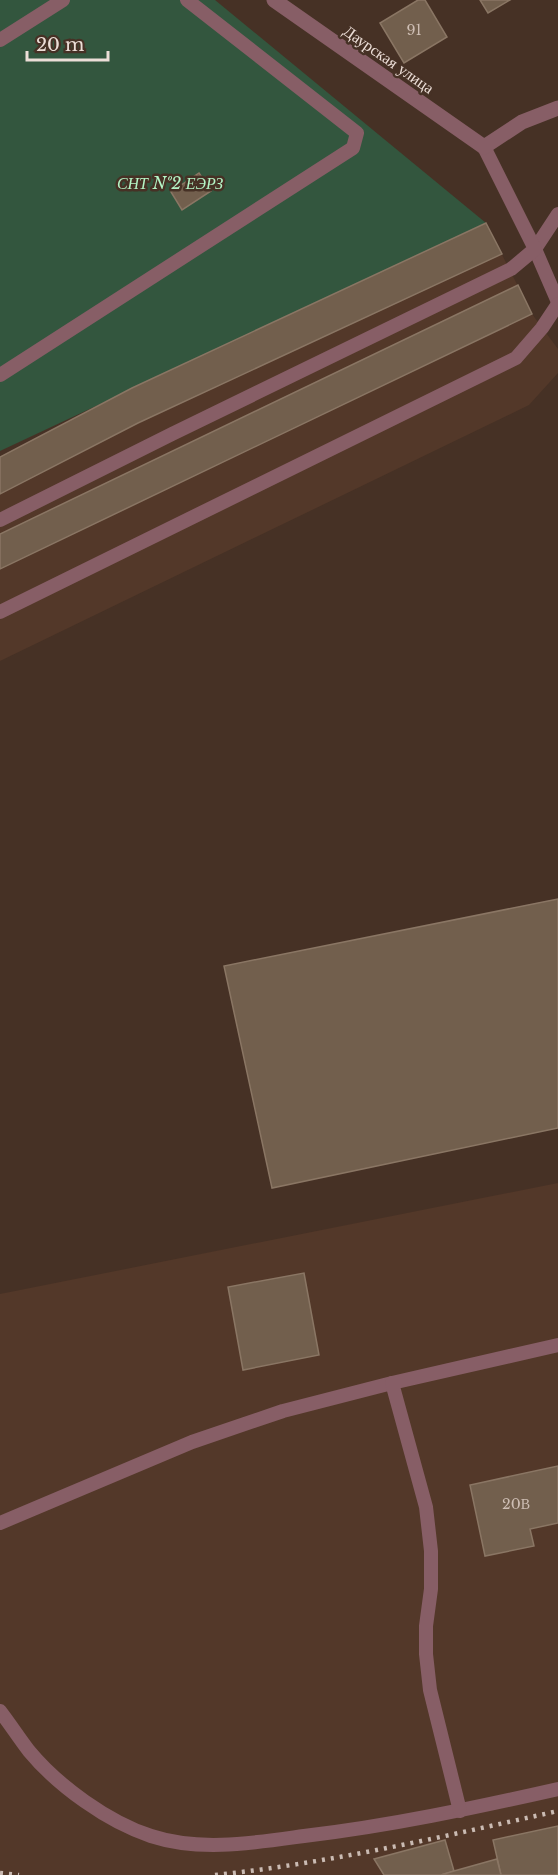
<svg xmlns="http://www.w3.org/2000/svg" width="558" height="1875" font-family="'Libre Baskerville',serif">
	<rect width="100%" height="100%" fill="#463125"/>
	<g fill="#533829">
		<polygon points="486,223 532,314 558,349 558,373 529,405 0,661 0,457 132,388"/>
		<polygon points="558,1183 558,1875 0,1875 0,1294"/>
	</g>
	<polygon fill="#33563e" points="0,0 215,0 486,223 0,451"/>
	<g fill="#725f4d" stroke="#8a7664" stroke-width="1.5">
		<polygon points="418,0 425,0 447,37 404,63 380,23"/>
		<polygon points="480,0 510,0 488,13"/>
		<polygon points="199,173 211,191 182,210 171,192"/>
		<polygon points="486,223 502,254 138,423 0,494 0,457 132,388"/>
		<polygon points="518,285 532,314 0,569 0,534"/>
		<polygon points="558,899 558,1128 272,1188 224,966"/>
		<polygon points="304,1273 319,1355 243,1370 228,1287"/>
		<polygon points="558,1466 558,1523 530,1529 534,1546 485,1556 470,1485"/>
		<polygon points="558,1826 558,1875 501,1875 493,1840"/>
		<polygon points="445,1840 454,1871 441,1875 384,1875 374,1859"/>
		<polygon points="497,1859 501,1875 441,1875 454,1871"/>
	</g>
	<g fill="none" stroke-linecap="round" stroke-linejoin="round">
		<g stroke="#875e66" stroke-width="14">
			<polyline points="0,40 63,0"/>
			<polyline points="558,214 535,249 558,302"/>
			<polyline points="0,375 353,148 357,133 187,0"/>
			<polyline points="0,520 172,434 511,269 535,249 484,147"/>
			<polyline points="0,612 516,358 542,328 558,304"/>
			<polyline points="0,1523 192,1442 283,1411 392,1383"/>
			<path d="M0,1711C10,1724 19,1738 29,1751C58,1786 108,1822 151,1836C200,1852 253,1843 304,1836C389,1826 474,1808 558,1789"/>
			<polyline points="460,1811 430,1690 426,1654 426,1626 431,1589 431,1551 426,1507 392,1383 558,1345"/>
		</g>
		<polyline stroke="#875e66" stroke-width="15" points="274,0 484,147 522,122 558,108"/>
		<g stroke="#cabbb3" stroke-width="4.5" stroke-dasharray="3 6" stroke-linecap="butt">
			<polyline points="0,1873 19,1875"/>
			<path d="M215,1875C331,1863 445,1836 558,1811"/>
		</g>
	</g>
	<g text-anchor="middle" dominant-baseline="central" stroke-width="5" stroke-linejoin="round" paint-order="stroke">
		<g font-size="14" fill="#cebeb4">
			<text x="414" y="30">91</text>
			<text x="516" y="1504">20В</text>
		</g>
		<g font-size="16" fill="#ecded7" stroke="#463125">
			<text transform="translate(389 59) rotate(35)">Даурская улица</text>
		</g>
		<g font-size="16" font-style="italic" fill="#b4f5c6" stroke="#463125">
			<text x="170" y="183">СНТ №2 ЕЭРЗ</text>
		</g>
	</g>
	<path d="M27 51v9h81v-9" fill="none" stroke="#ecded7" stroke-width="3"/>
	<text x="36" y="51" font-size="18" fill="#ecded7" stroke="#463125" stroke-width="4.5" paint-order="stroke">20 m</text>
</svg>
